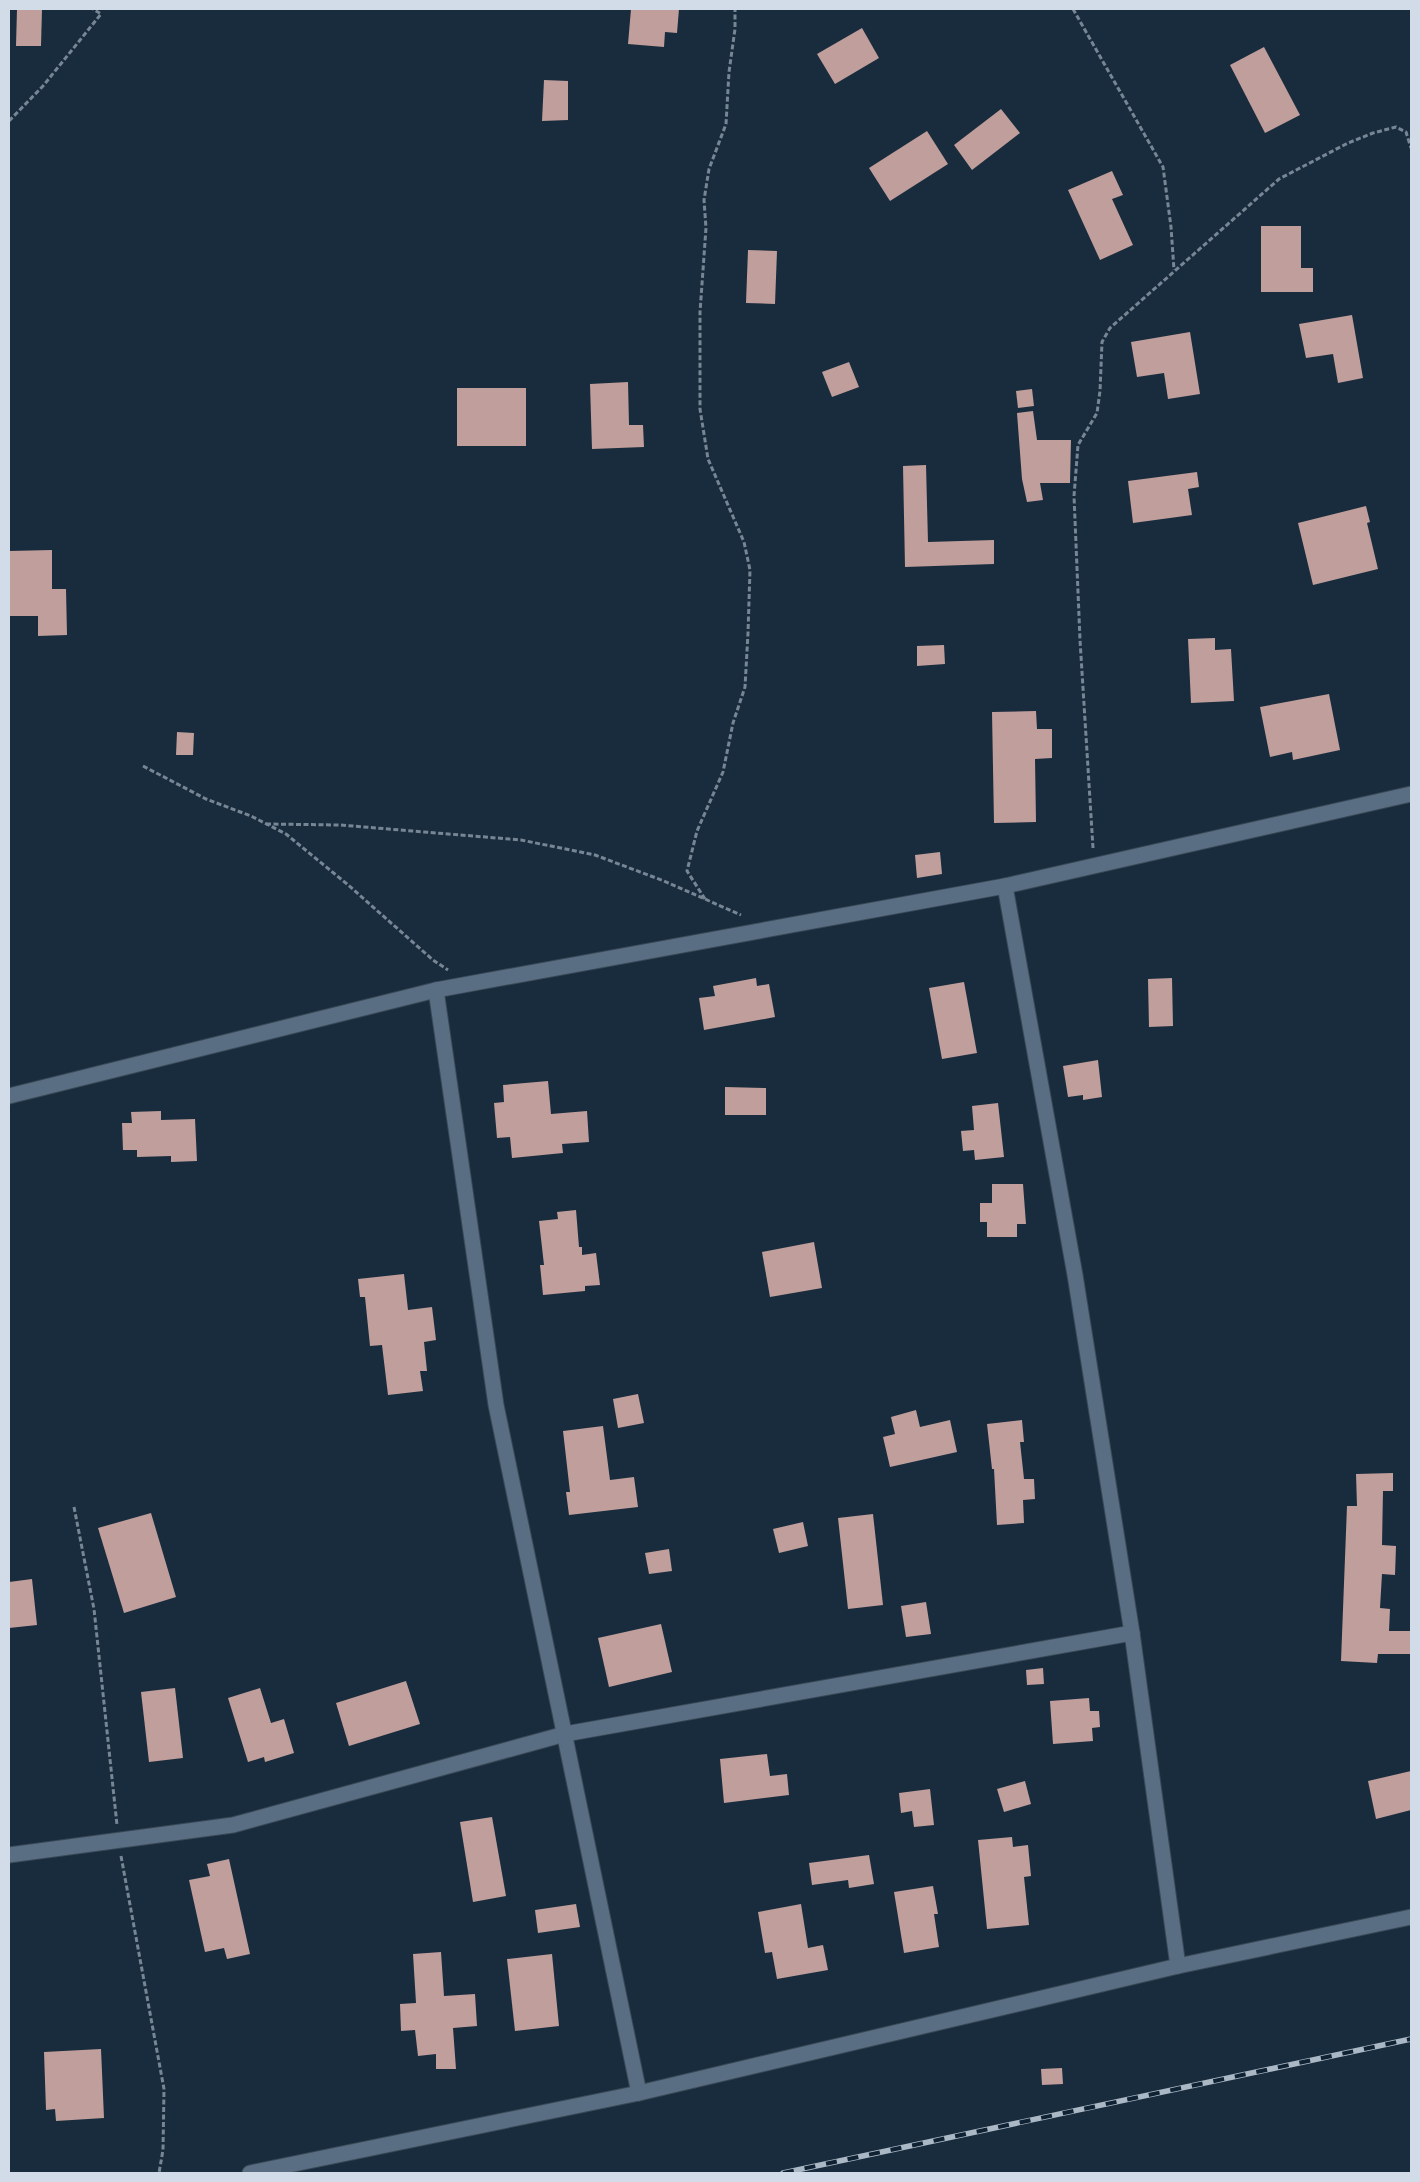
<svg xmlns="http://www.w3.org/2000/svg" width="1420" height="2182" font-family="'Nunito Sans',sans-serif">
	<rect width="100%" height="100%" fill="#192c3d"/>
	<g fill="#c09e9b">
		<polygon points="17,9 42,9 41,46 16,46"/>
		<polygon points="631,9 679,9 677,33 665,32 664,47 628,44"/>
		<polygon points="862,28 879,58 835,84 817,54"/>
		<polygon points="1264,47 1300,115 1265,133 1230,65"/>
		<polygon points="544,80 568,81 568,120 542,121"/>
		<polygon points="1001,109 1020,133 972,170 954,145"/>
		<polygon points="927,131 948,164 890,201 869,168"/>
		<polygon points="1112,171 1123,195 1112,199 1133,245 1100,260 1068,190"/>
		<polygon points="1261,226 1301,226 1301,268 1313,268 1313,292 1261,292"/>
		<polygon points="748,250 777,251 775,304 746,303"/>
		<polygon points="1352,315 1363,378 1338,383 1333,354 1306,358 1299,324"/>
		<polygon points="1190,332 1200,394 1168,399 1164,373 1137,377 1131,342"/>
		<polygon points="849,362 859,387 832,397 822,372"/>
		<polygon points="628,382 629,425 643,425 644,447 592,449 590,384"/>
		<rect x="457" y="388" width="69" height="58"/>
		<polygon points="1032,389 1034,406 1018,408 1016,391"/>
		<polygon points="1033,411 1037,440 1071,440 1070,483 1040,483 1043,500 1027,502 1022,479 1017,413"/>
		<polygon points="926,465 928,542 994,540 994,564 905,567 903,466"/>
		<polygon points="1197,472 1199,487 1188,489 1192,515 1133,523 1128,481"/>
		<polygon points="1366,506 1370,522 1367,523 1378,569 1313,585 1298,523"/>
		<polygon points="52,550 52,589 66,589 67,635 38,636 38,616 9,616 9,551"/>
		<polygon points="1215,638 1215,650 1231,649 1234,701 1191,703 1188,639"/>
		<polygon points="944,645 945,664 917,666 917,646"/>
		<polygon points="1329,694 1340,750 1293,760 1292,752 1270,757 1260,707"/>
		<polygon points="1036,711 1037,729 1052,729 1052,758 1035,759 1036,822 994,823 992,712"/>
		<polygon points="177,732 194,733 193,755 176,755"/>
		<polygon points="940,852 942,874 917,878 915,855"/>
		<polygon points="756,978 757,986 769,984 775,1017 704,1030 699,998 715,996 713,986"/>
		<polygon points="1172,978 1173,1026 1149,1027 1148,979"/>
		<polygon points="964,982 977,1053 942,1059 929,988"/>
		<polygon points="1098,1060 1102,1097 1083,1100 1083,1095 1068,1097 1063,1066"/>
		<polygon points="548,1081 551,1114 587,1111 589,1142 562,1144 563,1153 512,1158 510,1137 497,1138 494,1103 504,1102 503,1085"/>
		<polygon points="725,1087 766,1088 766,1115 725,1115"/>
		<polygon points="998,1103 1004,1157 975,1160 974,1150 963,1151 961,1131 974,1130 972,1106"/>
		<polygon points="161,1111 161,1120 195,1119 197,1161 171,1162 171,1156 137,1157 137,1150 123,1150 122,1123 132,1123 131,1112"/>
		<polygon points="992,1184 1023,1184 1026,1224 1017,1224 1017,1237 987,1237 987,1222 980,1222 980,1203 992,1203"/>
		<polygon points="576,1210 579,1247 582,1247 582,1255 596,1253 600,1285 585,1286 585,1291 543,1295 540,1265 544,1265 539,1221 558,1219 557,1212"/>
		<polygon points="814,1242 822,1288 770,1297 762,1252"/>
		<polygon points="404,1274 408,1310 432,1307 436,1340 424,1342 427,1371 420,1371 423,1391 388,1395 382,1345 370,1346 365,1297 360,1297 358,1279"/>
		<polygon points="638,1394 644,1423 618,1428 613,1399"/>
		<polygon points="916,1410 920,1427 950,1420 957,1452 890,1467 883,1437 895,1434 891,1417"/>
		<polygon points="1022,1420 1024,1442 1020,1442 1024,1479 1034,1479 1035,1499 1023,1500 1024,1523 997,1525 994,1469 992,1469 987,1424"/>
		<polygon points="603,1426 610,1480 634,1477 638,1507 569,1515 566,1492 570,1492 563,1431"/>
		<polygon points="1393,1473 1393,1491 1383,1491 1382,1545 1396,1546 1395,1575 1382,1574 1380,1608 1390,1609 1389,1631 1411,1631 1411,1654 1378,1654 1377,1663 1341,1661 1347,1506 1357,1506 1356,1474"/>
		<polygon points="151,1513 176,1597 124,1613 98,1528"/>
		<polygon points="873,1514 883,1605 848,1609 838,1518"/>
		<polygon points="803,1522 808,1546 779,1553 773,1529"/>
		<polygon points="669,1549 672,1571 649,1574 645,1553"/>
		<polygon points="32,1579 37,1625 9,1628 9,1582"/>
		<polygon points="926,1602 931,1634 906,1637 901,1606"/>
		<polygon points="661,1624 672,1672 609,1687 598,1638"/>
		<polygon points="1043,1668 1044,1684 1027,1685 1026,1670"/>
		<polygon points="406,1681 420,1724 349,1746 336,1703"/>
		<polygon points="175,1688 183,1758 149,1762 141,1692"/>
		<polygon points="260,1688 271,1723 284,1719 294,1753 265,1762 264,1757 248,1762 228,1698"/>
		<polygon points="1089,1698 1090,1711 1099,1711 1100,1727 1092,1728 1093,1741 1053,1744 1050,1701"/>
		<polygon points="767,1754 770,1776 787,1774 789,1795 724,1803 720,1759"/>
		<polygon points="1411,1771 1411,1810 1376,1819 1368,1781"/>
		<polygon points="1025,1781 1031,1804 1004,1812 997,1789"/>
		<polygon points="930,1789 934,1825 914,1827 912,1811 901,1813 899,1793"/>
		<polygon points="492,1817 506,1896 473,1902 460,1822"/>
		<polygon points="1012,1837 1013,1847 1028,1845 1031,1876 1024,1877 1029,1925 987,1929 978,1840"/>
		<polygon points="869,1855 874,1884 849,1888 848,1880 812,1885 809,1863"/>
		<polygon points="229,1859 250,1954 227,1959 224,1948 205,1952 189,1880 210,1876 207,1864"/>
		<polygon points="933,1886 938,1914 934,1914 939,1947 904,1953 894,1892"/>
		<polygon points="576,1904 580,1927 538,1933 535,1910"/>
		<polygon points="801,1904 808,1948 823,1945 828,1970 777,1979 772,1952 765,1953 758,1912"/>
		<polygon points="441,1952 444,1996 475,1994 477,2026 453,2028 456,2069 436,2069 436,2054 418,2056 415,2030 401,2031 400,2004 416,2003 413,1954"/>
		<polygon points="552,1954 559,2026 515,2031 507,1959"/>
		<polygon points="101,2049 104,2118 56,2121 55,2109 46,2110 44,2052"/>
		<polygon points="1062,2068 1063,2084 1042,2085 1041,2069"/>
	</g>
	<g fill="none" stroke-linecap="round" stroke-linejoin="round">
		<defs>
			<g id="street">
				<polyline points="1005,886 1075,1275 1132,1633 1178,1966"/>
				<polyline points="9,1096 436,990"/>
				<polyline points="9,1855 233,1825 565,1734 1132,1633"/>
				<polyline points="639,2093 496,1405 436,990 1005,886 1411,794"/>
				<polyline points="250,2173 639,2093 1178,1966 1411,1917"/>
			</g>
		</defs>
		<use href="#street" stroke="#394857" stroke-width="17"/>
		<g stroke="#778695" stroke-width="3" stroke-dasharray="5 2.5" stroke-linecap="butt">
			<polyline points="1073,9 1163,167 1171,227 1174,270"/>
			<polyline points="9,121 43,86 101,14 93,9"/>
			<polyline points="143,766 206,799 251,816 286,834 347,884 433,960 448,970"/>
			<polyline points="266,824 340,825 521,840 595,855 664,881 741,915"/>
			<polyline points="1093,848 1080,640 1074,496 1078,445 1097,413 1100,391 1102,342 1110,328 1279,179 1348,143 1373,133 1396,127 1406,132 1411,148"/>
			<polyline points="705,899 687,871 697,831 723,772 733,723 745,687 748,633 750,570 744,542 708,459 700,409 700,312 706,228 704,200 709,169 726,124 729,72 735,29 735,9"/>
			<polyline points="74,1507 94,1609 117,1825"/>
			<polyline points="121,1856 164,2089 163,2150 159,2173"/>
		</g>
		<use href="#street" stroke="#596e82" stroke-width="15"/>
		<defs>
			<polyline id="rail" points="783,2173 1411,2039"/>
		</defs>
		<use href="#rail" stroke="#aab7c4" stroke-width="5.5"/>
		<use href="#rail" stroke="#0f2233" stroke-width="4" stroke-dasharray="11" stroke-linecap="butt"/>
	</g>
	<rect width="1420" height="2182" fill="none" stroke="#d1dce8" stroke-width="20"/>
</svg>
